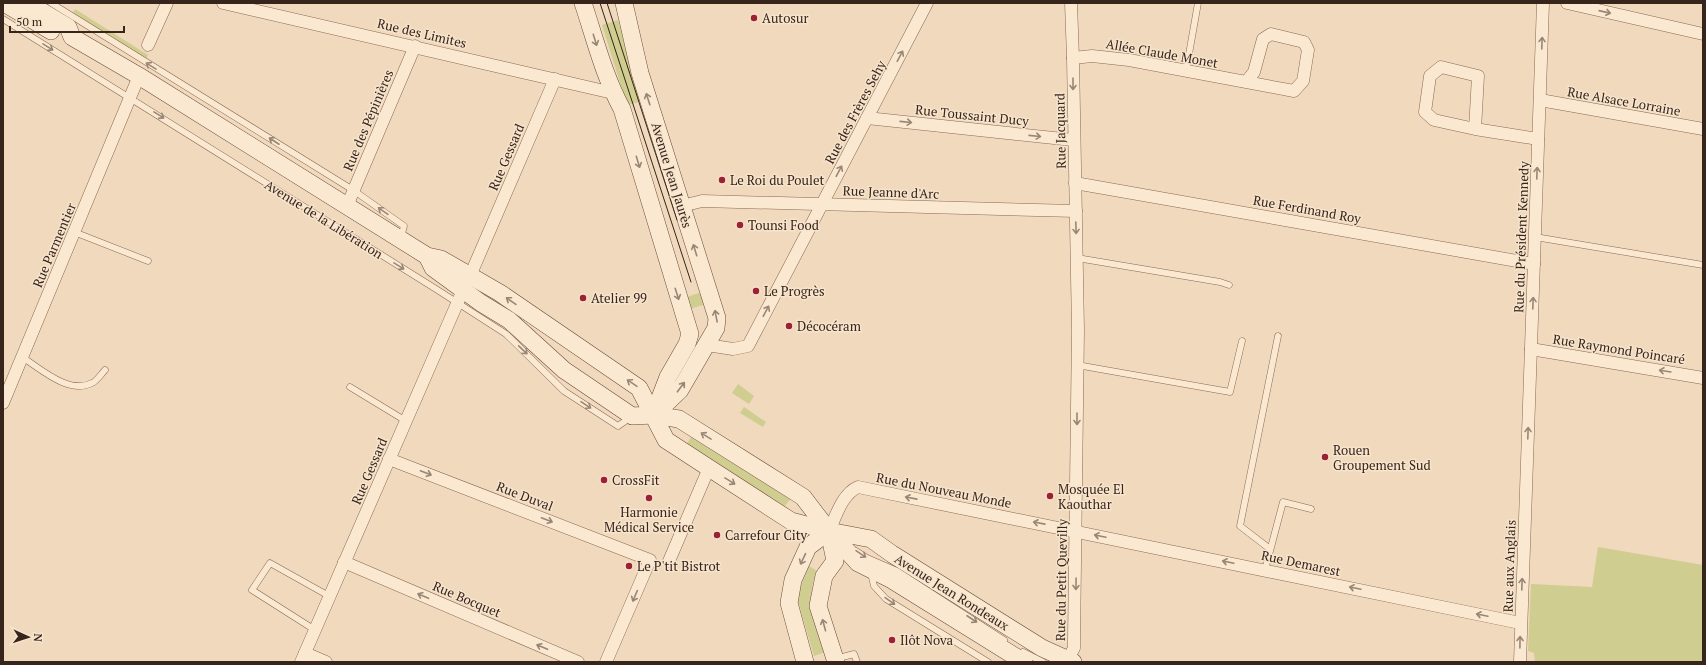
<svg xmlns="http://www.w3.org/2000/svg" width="1706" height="665" font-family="'PT Serif',serif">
	<rect width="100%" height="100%" fill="#f0d9bc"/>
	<g fill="#cfcd90">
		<polygon points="75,9 148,55 146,59 73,13"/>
		<polygon points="618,20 643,101 627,105 602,25"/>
		<polygon points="702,292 706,304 690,309 687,297"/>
		<polygon points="738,384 754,396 749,404 732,393"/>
		<polygon points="744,407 766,422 763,427 740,413"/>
		<polygon points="691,437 790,499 785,506 687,444"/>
		<polygon points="1598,547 1703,565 1703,662 1535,662 1534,653 1528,651 1531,584 1592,587"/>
		<path d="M809,566L817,571C804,599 817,625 825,652L814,656L798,601L799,591Z"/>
	</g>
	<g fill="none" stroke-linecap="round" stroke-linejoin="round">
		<defs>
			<g id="lane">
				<polyline points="51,3 353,190 404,226 401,237"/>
				<polyline points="3,19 436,289 506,334 564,391 618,426 631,417"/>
				<polyline points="1186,71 1198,3"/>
				<polyline points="74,232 148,261"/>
				<polyline points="1535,237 1703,265"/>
				<polyline points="1077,258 1220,282 1229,285"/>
				<path d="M22,357C41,369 69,395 92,383C97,381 101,374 105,370"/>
				<polyline points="1077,365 1230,392 1242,341"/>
				<polyline points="350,387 406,421"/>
				<polyline points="1270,549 1240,526 1278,336"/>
				<polyline points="856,551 867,558 897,571 1004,640"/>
				<polyline points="1265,570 1283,502 1311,509"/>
				<polyline points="871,573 874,586 886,599 988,662"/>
				<polyline points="315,630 252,590 270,563 329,596"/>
				<polyline points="1023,652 1043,662"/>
				<polyline points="835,659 854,654 857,662"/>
			</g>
			<g id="street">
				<polyline points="223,3 613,93"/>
				<polyline points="1567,3 1703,34"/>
				<polyline points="148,45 167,3"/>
				<polyline points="1073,58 1092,56 1129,60 1294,91 1303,81 1308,50 1304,42 1271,34 1263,39 1254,72 1246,82"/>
				<polyline points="1540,100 1703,129"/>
				<polyline points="867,118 1073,140"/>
				<polyline points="1475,129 1434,120 1425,112 1430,76 1441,67 1478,76 1475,129 1538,139"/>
				<polyline points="1075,183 1534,264"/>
				<polyline points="347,206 415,46"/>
				<polyline points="682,206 702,201 1076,211"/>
				<polyline points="470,276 555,79"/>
				<polyline points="707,345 733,349 748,346 927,3"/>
				<polyline points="1531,349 1703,378"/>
				<polyline points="3,403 139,76"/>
				<polyline points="389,459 650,560 606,662"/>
				<path d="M829,531C836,516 842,494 858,487L1520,623"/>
				<polyline points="669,561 709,468"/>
				<polyline points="344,562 578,662"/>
				<polyline points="305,653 326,662"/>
				<polyline points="1068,659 1074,648 1074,640 1078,330 1073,58 1071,3"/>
				<polyline points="301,662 463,290"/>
				<polyline points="1520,662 1543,3"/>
			</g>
			<g id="secondary">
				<polyline points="4,3 51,31"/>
				<polyline points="28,3 68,27 72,37 139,76 427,256 441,259 500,293 639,388 666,440 709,468 791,521 829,531 871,539 892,554 1042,648 1073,662"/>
				<path d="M583,3C595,39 604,76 622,109L690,334L687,344L668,377L655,411"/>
				<polyline points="624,3 640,73 717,318 716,328 680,390 654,415"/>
				<polyline points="427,256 433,268 481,303 509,320 564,370 632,416 654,415 679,419 803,497 829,531 858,563 892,580 1024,662"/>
				<polyline points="829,531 835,561 824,576 818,606 836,662"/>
				<polyline points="805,662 789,603 793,580 808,547 829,531"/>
			</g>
		</defs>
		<use href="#lane" stroke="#896955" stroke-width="7"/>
		<use href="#street" stroke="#896955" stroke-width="13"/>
		<use href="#secondary" stroke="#6a4a38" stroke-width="18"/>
		<use href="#lane" stroke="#fbe8d0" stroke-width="6"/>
		<use href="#street" stroke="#fbe8d0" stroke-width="12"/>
		<use href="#secondary" stroke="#fbe8d0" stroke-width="17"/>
		<g stroke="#37241b" stroke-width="1">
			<polyline points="600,3 691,282"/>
			<polyline points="607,3 677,220"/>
		</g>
	</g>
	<defs><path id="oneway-shaft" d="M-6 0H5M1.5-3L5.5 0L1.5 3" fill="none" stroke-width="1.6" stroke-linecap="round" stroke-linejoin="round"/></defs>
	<g stroke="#998676">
		<use href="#oneway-shaft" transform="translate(1605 12) rotate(13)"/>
		<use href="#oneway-shaft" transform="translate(595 40) rotate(73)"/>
		<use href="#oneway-shaft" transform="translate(1542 43) rotate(-88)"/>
		<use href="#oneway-shaft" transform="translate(48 47) rotate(32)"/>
		<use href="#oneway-shaft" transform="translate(900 56) rotate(-62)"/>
		<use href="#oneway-shaft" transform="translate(151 66) rotate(-148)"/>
		<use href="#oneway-shaft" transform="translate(1073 84) rotate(90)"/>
		<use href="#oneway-shaft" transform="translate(648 99) rotate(-108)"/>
		<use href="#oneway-shaft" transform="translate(159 115) rotate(32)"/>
		<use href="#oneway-shaft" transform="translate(906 122) rotate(6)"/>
		<use href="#oneway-shaft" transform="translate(1035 136) rotate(6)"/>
		<use href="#oneway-shaft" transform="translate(274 141) rotate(-147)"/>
		<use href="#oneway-shaft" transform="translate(638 162) rotate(73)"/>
		<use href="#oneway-shaft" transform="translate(839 171) rotate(-62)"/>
		<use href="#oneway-shaft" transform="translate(1537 173) rotate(-88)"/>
		<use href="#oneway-shaft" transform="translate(383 211) rotate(-145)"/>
		<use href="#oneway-shaft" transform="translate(1076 228) rotate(88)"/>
		<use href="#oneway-shaft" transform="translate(695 250) rotate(-107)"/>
		<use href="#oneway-shaft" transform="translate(399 266) rotate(32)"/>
		<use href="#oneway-shaft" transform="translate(677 294) rotate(72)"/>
		<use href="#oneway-shaft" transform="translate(511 301) rotate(-145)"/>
		<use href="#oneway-shaft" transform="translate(1533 303) rotate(-88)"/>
		<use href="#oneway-shaft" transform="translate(766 311) rotate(-62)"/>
		<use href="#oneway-shaft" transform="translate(716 316) rotate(-101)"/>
		<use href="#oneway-shaft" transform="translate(523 350) rotate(44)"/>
		<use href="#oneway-shaft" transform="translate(1665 371) rotate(-171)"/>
		<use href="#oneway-shaft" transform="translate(632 383) rotate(-146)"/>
		<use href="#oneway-shaft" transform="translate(681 387) rotate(-53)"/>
		<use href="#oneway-shaft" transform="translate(586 405) rotate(34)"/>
		<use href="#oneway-shaft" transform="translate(1077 419) rotate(90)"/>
		<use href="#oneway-shaft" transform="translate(1528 433) rotate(-88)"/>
		<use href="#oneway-shaft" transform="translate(706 436) rotate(-148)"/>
		<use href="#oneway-shaft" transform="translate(426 473) rotate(21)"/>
		<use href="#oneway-shaft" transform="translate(730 481) rotate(32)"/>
		<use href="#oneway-shaft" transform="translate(911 498) rotate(-169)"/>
		<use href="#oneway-shaft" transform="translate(547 520) rotate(21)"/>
		<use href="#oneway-shaft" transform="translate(1039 523) rotate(-169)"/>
		<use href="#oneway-shaft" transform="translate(1100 536) rotate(-168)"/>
		<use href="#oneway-shaft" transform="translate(861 554) rotate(34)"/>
		<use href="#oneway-shaft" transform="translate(803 559) rotate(115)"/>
		<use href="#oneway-shaft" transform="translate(1228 562) rotate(-168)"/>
		<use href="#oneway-shaft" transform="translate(1076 584) rotate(91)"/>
		<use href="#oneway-shaft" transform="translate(1522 584) rotate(-88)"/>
		<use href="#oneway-shaft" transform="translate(1355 588) rotate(-168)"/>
		<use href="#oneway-shaft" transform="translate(423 596) rotate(-157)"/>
		<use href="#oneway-shaft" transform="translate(635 596) rotate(113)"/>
		<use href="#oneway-shaft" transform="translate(890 601) rotate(35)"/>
		<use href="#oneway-shaft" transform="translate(1482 615) rotate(-168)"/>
		<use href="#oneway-shaft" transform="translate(972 619) rotate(33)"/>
		<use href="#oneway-shaft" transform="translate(824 625) rotate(-105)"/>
		<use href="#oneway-shaft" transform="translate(1520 642) rotate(-89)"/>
		<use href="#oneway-shaft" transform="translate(542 647) rotate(-157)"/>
	</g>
	<g fill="#9b2134" stroke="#f7e4cc" stroke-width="1.5">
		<circle cx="754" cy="18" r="4"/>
		<circle cx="722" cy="180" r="4"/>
		<circle cx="740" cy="225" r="4"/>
		<circle cx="756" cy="291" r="4"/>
		<circle cx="583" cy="298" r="4"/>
		<circle cx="789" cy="326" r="4"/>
		<circle cx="1325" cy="457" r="4"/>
		<circle cx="604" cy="480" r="4"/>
		<circle cx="1050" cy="496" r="4"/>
		<circle cx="649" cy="498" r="4"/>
		<circle cx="717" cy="535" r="4"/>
		<circle cx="629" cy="566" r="4"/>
		<circle cx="892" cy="640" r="4"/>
	</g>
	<g text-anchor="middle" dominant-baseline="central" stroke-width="3" stroke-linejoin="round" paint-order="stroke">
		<g font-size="13" fill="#37241b" stroke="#f7e4cc" text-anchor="start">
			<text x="762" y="18">Autosur</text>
			<text x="730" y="180">Le Roi du Poulet</text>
			<text x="748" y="225">Tounsi Food</text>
			<text x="764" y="291">Le Progrès</text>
			<text x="591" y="298">Atelier 99</text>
			<text x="797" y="326">Décocéram</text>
			<text x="1333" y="450">Rouen<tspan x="1333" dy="15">Groupement Sud</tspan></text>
			<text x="612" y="480">CrossFit</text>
			<text x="1058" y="489">Mosquée El<tspan x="1058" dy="15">Kaouthar</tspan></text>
			<text x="649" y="512" text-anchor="middle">Harmonie<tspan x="649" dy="15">Médical Service</tspan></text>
			<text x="725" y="535">Carrefour City</text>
			<text x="637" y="566">Le P'tit Bistrot</text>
			<text x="900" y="640">Ilôt Nova</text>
		</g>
		<g font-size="13" fill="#37241b" stroke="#f7e4cc">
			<text transform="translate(422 33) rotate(13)">Rue des Limites</text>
			<text transform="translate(1162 53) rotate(10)">Allée Claude Monet</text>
			<text transform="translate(1624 101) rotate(10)">Rue Alsace Lorraine</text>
			<text transform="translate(855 112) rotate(-62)">Rue des Frères Sehy</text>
			<text transform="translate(972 115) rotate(6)">Rue Toussaint Ducy</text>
			<text transform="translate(368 120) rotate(-67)">Rue des Pépinières</text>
			<text transform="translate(1060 131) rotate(-91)">Rue Jacquard</text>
			<text transform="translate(506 157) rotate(-67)">Rue Gessard</text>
			<text transform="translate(672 175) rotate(73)">Avenue Jean Jaurès</text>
			<text transform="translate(891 192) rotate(2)">Rue Jeanne d'Arc</text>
			<text transform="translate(1307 209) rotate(10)">Rue Ferdinand Roy</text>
			<text transform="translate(324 219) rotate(32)">Avenue de la Libération</text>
			<text transform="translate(1521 237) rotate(-88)">Rue du Président Kennedy</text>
			<text transform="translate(54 245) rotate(-67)">Rue Parmentier</text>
			<text transform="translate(1619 349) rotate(9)">Rue Raymond Poincaré</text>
			<text transform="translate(369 471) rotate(-67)">Rue Gessard</text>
			<text transform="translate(944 490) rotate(11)">Rue du Nouveau Monde</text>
			<text transform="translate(525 496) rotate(21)">Rue Duval</text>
			<text transform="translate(1301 563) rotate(12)">Rue Demarest</text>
			<text transform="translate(1509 566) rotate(-88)">Rue aux Anglais</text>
			<text transform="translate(1061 580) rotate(-89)">Rue du Petit Quevilly</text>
			<text transform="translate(952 592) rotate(32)">Avenue Jean Rondeaux</text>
			<text transform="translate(467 599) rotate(23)">Rue Bocquet</text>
		</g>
	</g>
	<rect width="1706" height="665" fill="none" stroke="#37241b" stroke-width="8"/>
	<g transform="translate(28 637) rotate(93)" stroke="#f7e4cc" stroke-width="3" paint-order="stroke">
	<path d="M0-3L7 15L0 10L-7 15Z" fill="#37241b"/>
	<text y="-6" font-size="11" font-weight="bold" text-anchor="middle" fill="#37241b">N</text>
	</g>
	<path d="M10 26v6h114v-6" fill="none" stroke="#37241b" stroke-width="2"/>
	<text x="16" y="26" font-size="12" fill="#37241b" stroke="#f7e4cc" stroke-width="3" paint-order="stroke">50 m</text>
</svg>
